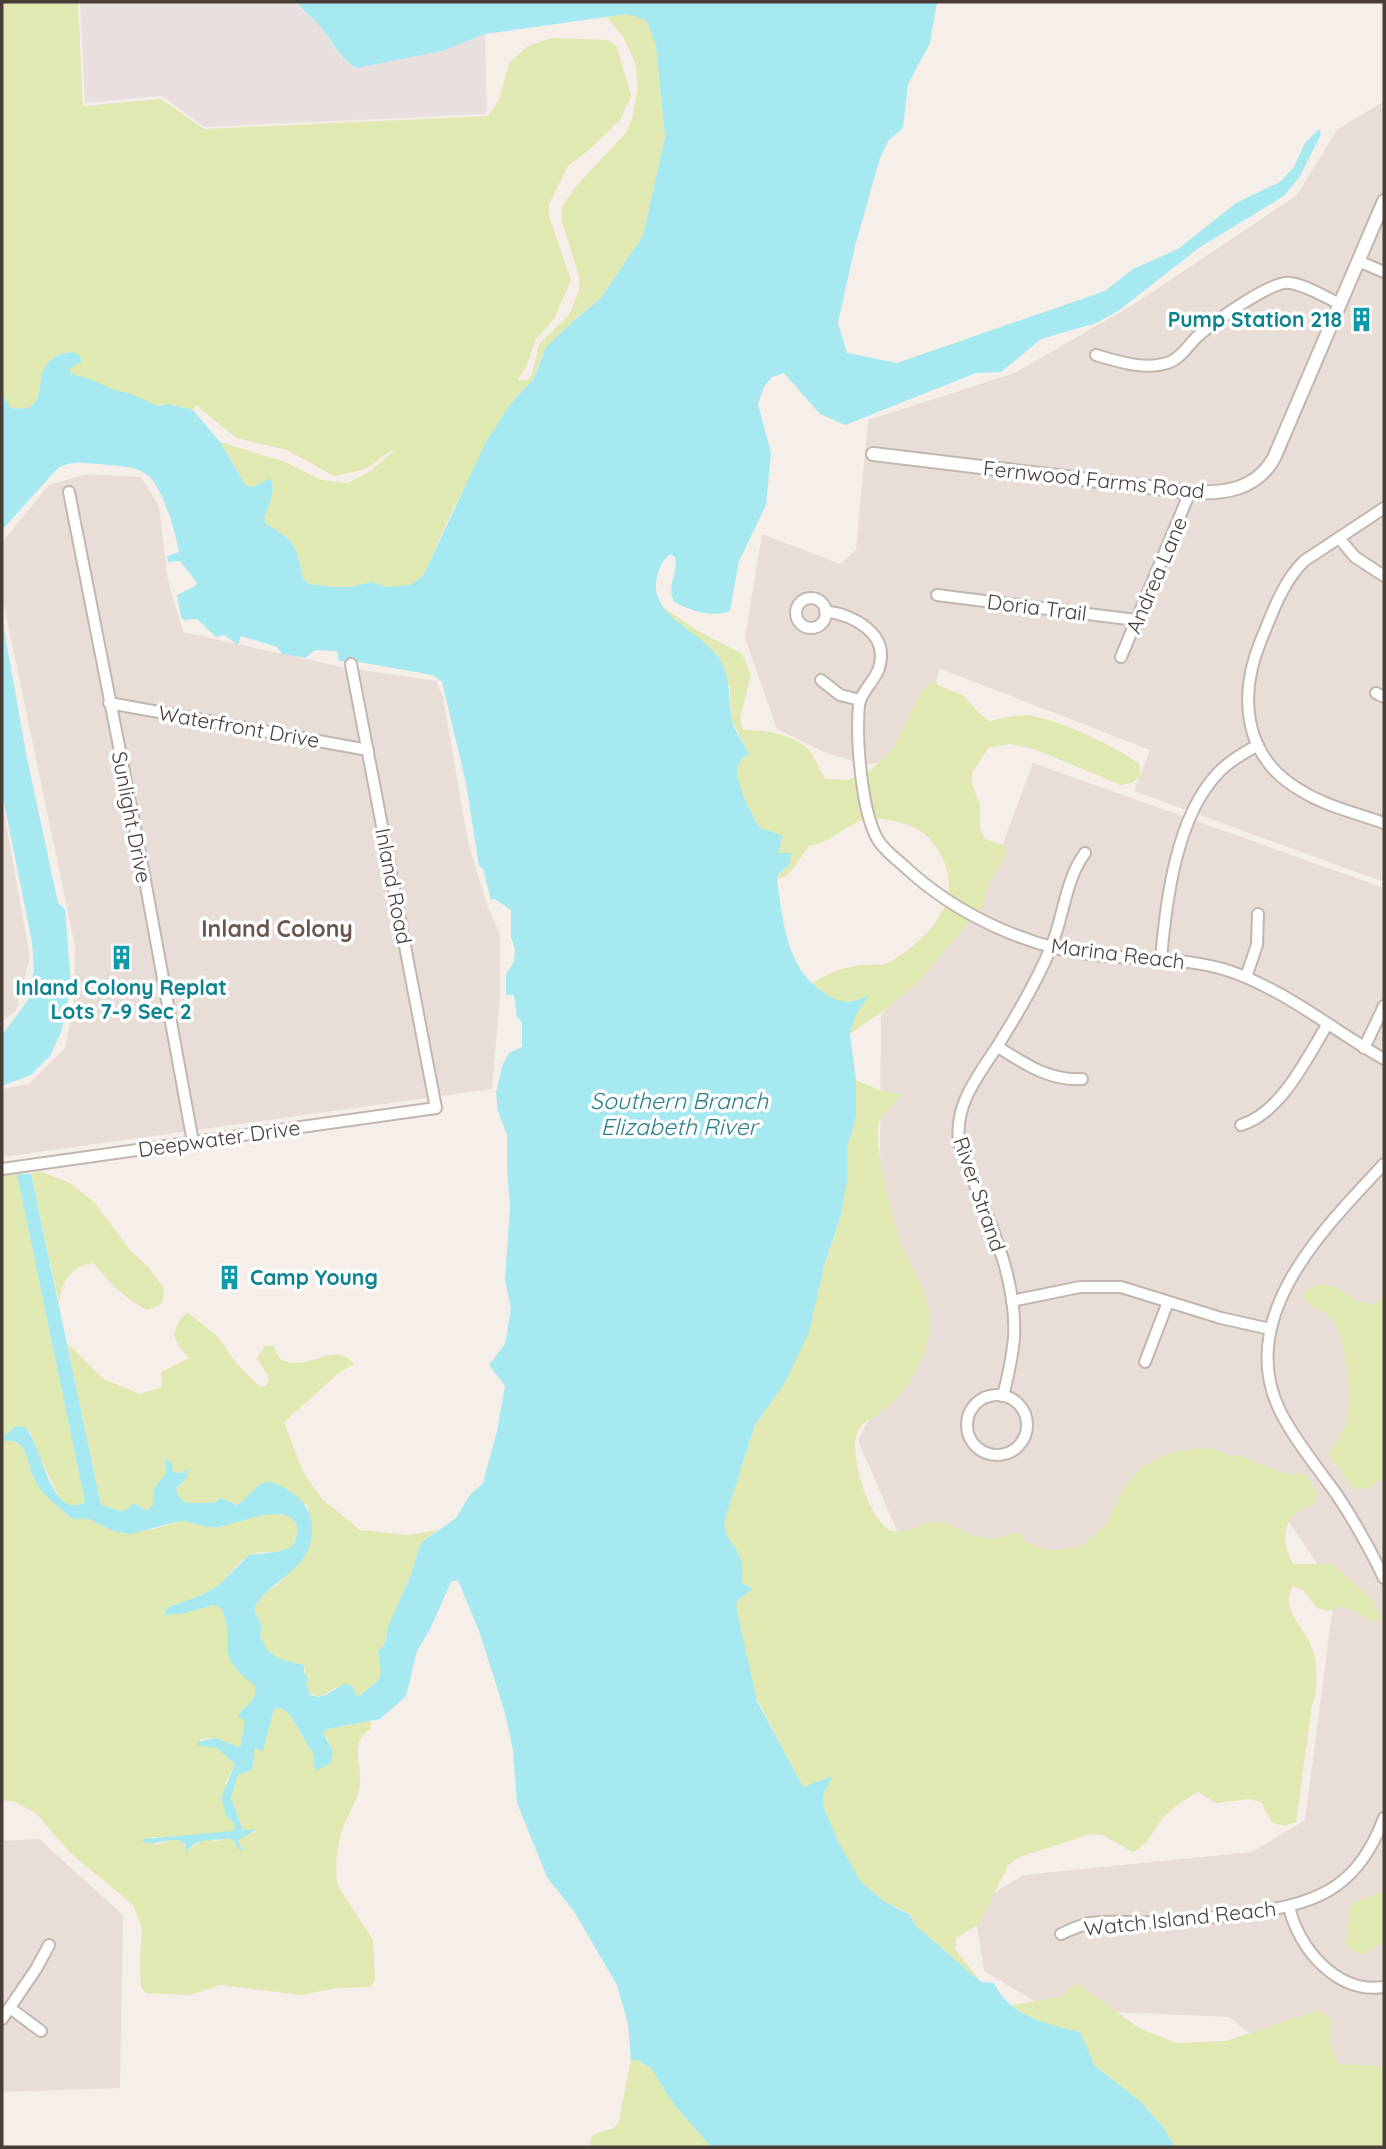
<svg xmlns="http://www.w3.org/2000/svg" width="1386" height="2149" font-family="Quicksand,sans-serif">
	<rect width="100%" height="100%" fill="#f5eee9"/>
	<g fill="#e9ded7">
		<polygon points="1384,101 1384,882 1134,791 1150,750 939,668 930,728 883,762 865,765 824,752 777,729 745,638 762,534 840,564 856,550 868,420 1015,373 1139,301 1297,195 1337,130"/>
		<polygon points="87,474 141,477 159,506 168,581 183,632 342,667 436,681 443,697 468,842 488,908 500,934 500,994 492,1089 2,1157 2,1089 29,1084 65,1048 74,1003 75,946 2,596 2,542 49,485"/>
		<polygon points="1033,763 1384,888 1384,2092 1326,2093 1229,2017 1048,2009 984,1971 974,1905 1023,1875 1252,1852 1305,1820 1335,1590 1258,1476 1084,1560 898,1533 858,1440 925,1314 880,1201 881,1016 988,883"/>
		<polygon points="2,801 30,957 16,1011 2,1021"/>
		<polygon points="39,1839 123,1915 120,2088 2,2092 2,1841"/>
	</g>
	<polygon fill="#e7e0de" points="80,2 297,2 301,9 319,24 341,57 442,51 485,34 487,114 204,127 162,96 85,103"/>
	<g fill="#e0e9b2">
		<path d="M2,2H78L83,106L161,99L204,129L488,116L499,100L509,63L528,46L552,38L607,40L617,47L631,96L620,120L592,147L568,166L549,204V217L571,280L554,319L536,339L526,367L518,380H527L532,374L539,344L569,315L579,291V276L562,222V207L576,186L625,134L632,119L638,89L636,65L624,38L607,17L628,14L646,20L656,44L665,137L643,236L601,298L577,317L542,355L533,380L511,403L453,509L423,576L410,585L386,587L372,582L349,587H333L309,584L303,579C297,548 296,541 266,524L264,517C269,504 277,492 270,479L254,487L246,486L220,442L285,462L321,480L348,483L369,472L395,450C384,453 381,459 372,465C361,472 346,473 334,476L287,450L236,438L196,405L193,410L168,404L158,406C143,400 129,396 114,390C99,385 86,378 71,374L68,351L45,366C37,389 45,413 11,408L4,398L2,399Z"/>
		<path d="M661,606L698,631L742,654L751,674L740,719L743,730C765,730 792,734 808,749C815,757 820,770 825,779L848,780L869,772L894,747L922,690L931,682L964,696L980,714L989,721C1002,719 1020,713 1033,716C1062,722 1116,746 1139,764L1141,776L1132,783L1121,785L1034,749L1011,744L989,747L972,773V784L980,805V828L985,839L1006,846L1005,857L988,885L983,906L918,982L883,1011L850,1034L855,1016L868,996C836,1007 838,1002 811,984C828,973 845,966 866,965C875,964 884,966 892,961C933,935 968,896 937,848C924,828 905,822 882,819C849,816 838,841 809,846L789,874L777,880L790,853L778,854C765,835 732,790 738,766C739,760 744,758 749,754L731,718L730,687Z"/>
		<path d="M856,1080L881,1091L903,1094C896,1102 884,1112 879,1122C872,1140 894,1226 902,1246C913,1270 931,1298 930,1326C929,1354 908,1391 886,1408C878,1415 862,1421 858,1431C847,1451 869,1523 892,1531C904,1534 921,1524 933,1522C947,1520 965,1534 978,1537C992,1541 1006,1536 1020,1532L1025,1542L1046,1550L1080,1547L1107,1523L1122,1491L1143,1465L1175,1451L1209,1448L1231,1456L1238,1455L1282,1473L1305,1474L1317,1493L1315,1504C1308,1507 1299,1510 1294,1515C1280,1529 1285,1550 1293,1564H1329L1339,1570L1372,1600L1382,1620L1371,1621L1351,1609L1339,1607L1329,1611L1317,1608L1303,1590L1293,1586C1279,1609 1303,1625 1311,1646C1318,1661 1318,1692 1312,1706L1296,1822L1284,1826L1272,1823L1261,1802L1249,1799L1216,1803L1198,1792C1185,1799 1171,1809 1162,1819C1152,1832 1148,1845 1133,1852L1103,1835L1091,1834L1019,1857L1009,1864L979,1924L956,1938L955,1949L981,1982L916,1926L910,1914L885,1902L860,1881L838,1841L823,1805L824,1793L832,1776L803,1788L755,1695L736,1606L742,1583L741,1563L738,1553L730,1543L724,1532L725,1519L755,1425L786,1381L840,1219L847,1181V1147L856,1117Z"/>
		<path d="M39,1171L70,1183L95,1203L130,1250L149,1268L164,1289L162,1304L147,1310C123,1297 110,1284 94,1263C70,1267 62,1280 59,1303L31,1174Z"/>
		<path d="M17,1174L85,1502C76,1508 71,1508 62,1503L39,1456L31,1433L25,1427L16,1426L2,1438V1176Z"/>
		<path d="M1319,1284L1336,1287L1356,1301L1374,1305L1384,1294V1477L1370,1488L1354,1489L1328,1454C1334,1444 1344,1433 1347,1421C1353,1399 1347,1338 1332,1320C1324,1310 1311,1308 1302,1298L1305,1291Z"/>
		<path d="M187,1312L218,1337L237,1364L260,1387L267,1385L269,1378L257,1358L265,1346H273L281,1360C310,1372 334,1340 354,1364L340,1372L284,1422L303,1472L322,1499L360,1530L408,1535L437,1530L423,1541L419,1548L412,1572L387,1629L386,1641L378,1652C381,1669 386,1675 372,1686C366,1690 363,1694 357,1697L352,1686C347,1687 338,1686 333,1689C323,1694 323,1700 311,1694L306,1684L304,1665L279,1659L266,1649L260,1634L262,1626L254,1610C258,1599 266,1590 277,1586C301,1556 320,1545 307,1505L256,1488L244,1501L237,1505L221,1498L213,1503H186L179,1497L176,1489L182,1483L188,1469L181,1473L172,1472L166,1459L165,1475L154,1488V1505L147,1512L141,1506L120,1512L101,1505L67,1343L103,1379L140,1394L162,1387L161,1372L189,1358C172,1340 169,1332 187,1312Z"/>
		<path d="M4,1439C35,1445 24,1464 36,1482C46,1497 59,1507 72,1519H89L113,1531L155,1529L180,1521H188L212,1528L221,1527L246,1518L272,1513L289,1516L295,1522L298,1530L292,1547L276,1552H258L242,1560L218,1586L202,1595L168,1607L164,1614H181L213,1605L221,1608L228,1625V1651L255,1686L256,1695L252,1703L239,1712L245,1721L241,1745L238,1747L216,1738L200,1739L201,1745L217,1748L235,1764L226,1782L229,1818L235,1824L234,1832C207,1834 178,1838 151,1837L156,1845L171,1839L183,1841L186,1851L204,1839L217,1841L229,1838L235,1842L244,1835L255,1832L256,1829L243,1831L231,1798L238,1775L253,1766L252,1758L255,1747L264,1743L266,1740L274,1709L282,1708L291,1716L309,1747L313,1753L315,1770L330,1759L328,1739L323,1733L326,1729L371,1721L370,1729C347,1743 365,1769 359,1790C356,1802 348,1814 344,1826C337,1841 334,1869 338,1886L373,1940L375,1980L370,1987L336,1988L302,1995L220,1985L190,1995L146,1993L141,1987L140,1963L142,1928L133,1905L69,1852L37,1814L15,1802L2,1800V1441Z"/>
		<polygon points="1384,1891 1384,1943 1358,1955 1346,1944 1351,1903"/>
		<path d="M1071,1985H1079L1139,2028L1176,2043L1226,2041L1318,2010L1331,2018L1330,2042L1338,2064L1384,2066V2147H1175L1163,2127L1141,2102L1095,2066L1080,2032C1054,2026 1032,2022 1012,2005L1063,1996Z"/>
		<polygon points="631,2060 638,2060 651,2068 672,2102 711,2147 592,2147 590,2143 593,2135 614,2128 619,2121"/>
	</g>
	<g fill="#a6e9f1">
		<path d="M297,2H937L930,43L908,84L903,128L889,140L880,158L855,246L838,323L847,353L897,363L1105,291L1133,269L1178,249L1236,203L1280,182L1294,167L1305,143L1319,129L1321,134L1300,176L1284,196L1200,247L1118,311L1096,323L1041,339L1001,372L976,373L845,425L820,414L784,373L772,377L764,387L758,404L771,453L766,505L739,561L730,611C712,618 691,611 674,602C666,582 679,575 675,557L670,554C662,561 660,566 657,577C647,617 705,631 721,662C731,679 728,696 731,715C732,728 743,742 749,754C746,756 742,758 740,762C730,775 752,815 760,828L783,836L778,853H791L789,865L779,873L777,880C783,921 786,968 823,992C843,1005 848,1004 869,995L855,1016L850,1034L856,1080V1117L847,1147V1181L840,1219L824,1266L809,1332L786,1381L755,1425L725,1519C722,1536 733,1541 739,1555C743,1563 742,1574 742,1583L753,1589L738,1600L736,1606L757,1701L803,1787L833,1776L824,1793L823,1806L838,1841L860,1881L885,1902L910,1915L916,1926L981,1982L994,1983C1010,2017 1047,2024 1080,2032L1095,2066L1141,2102L1163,2127L1175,2147H711L672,2102L651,2068L638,2060H631L628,2024L617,1985L575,1913L547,1877L517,1803L513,1750L504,1709L479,1631L458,1580L451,1582L430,1629L417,1651L406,1696L380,1719L327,1729L323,1733L333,1751L331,1763L315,1771L313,1753L309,1747L291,1716L282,1708L274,1709L264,1747L263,1751L255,1748L252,1770L238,1775L231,1798L243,1830L258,1829L238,1840L242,1851L238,1850L235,1842L229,1838C212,1842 198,1836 186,1852L185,1844C173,1834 158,1847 141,1842L143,1839L234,1831L235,1824L226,1815L221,1798L235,1764L217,1748L197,1745V1742L216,1738L238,1747L241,1745L245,1721L238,1716C244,1703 258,1704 255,1686C245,1677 230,1667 228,1652C226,1636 230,1624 221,1608L213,1605L181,1614L164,1615L168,1607L202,1595L218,1586L249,1555L276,1552L292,1547C296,1539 300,1530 295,1522C282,1502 235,1525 217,1527C204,1529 192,1521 180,1521L130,1534L113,1531L89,1519H72C59,1507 41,1495 34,1478C26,1463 29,1436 2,1441V1438L16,1426L25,1427C42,1444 51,1523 85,1502L17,1174H31L101,1505C115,1508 123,1517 133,1503L148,1511L153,1505L154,1488L165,1475L166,1458L172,1464L173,1472L181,1473L189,1468L187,1477L176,1489L179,1497L186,1503H213L221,1498L237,1505C247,1500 254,1485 266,1482C273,1481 280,1486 286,1489C310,1501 319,1527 307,1552C294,1577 261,1588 254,1610L262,1626L260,1634L266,1649L279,1659L304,1665V1673L308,1677L306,1684L311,1695C324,1701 332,1689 345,1684L352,1686L357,1697C363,1694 366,1690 372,1686C386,1675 380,1669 378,1652L386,1641L387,1629L412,1572L419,1548L423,1541L456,1518L470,1495L483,1483L497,1431L505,1386L489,1365L505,1344L511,1309L505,1280L510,1206L507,1171V1135L498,1111L496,1093L502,1066L509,1053L522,1047V1022L517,1017L514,995H506V974L514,962L515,949L511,937V910L495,899L491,900L483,869L479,866L466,783L442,682L433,675L359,662L339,661L337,651L315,650L305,658L282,654L277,647L241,636L238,645L224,635L216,637L197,619L184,620L181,617L177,595L194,587L197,583L180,561L168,562L167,556L179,552C176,534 162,484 146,474C133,465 115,466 99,464C84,463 70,460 57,469L2,530V399L4,397L11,408C40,412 38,397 42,375C45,359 66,347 80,355L81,362L70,368L71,374L90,379L114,390L134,395L158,406L168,404L193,410L220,442L246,486L254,487L270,478C277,491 269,504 264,517L266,524C296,541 297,547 303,579L309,584L333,587H349L372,582L386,587L410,585L423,576L486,442L511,403L533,380L546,347L578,317L601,298L643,236L665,137L656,44L646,20L627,14L485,34L442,51L356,68C336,54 334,43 320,26C313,17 303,12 297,2Z"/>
		<polygon points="2,618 26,753 58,903 65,909 71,987 61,1032 50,1056 31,1075 2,1086 2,1035 28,1000 34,969 32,942 2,793"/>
	</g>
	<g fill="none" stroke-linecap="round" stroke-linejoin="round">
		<defs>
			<g id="minor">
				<polyline points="1358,261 1384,272"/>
				<path d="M1096,355C1120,362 1146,371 1170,362C1181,358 1189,344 1198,336C1213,323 1271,280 1290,283C1306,285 1325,297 1340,304"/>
				<polyline points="69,492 140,853 193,1142"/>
				<path d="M1384,508L1304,561C1282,583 1273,612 1261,640C1238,696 1243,757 1300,790C1325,806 1356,813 1384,823"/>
				<polyline points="1339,538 1355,557 1384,576"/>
				<polyline points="937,595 1136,620"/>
				<circle cx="811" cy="613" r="15"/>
				<path d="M825,611C853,615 890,633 879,668C875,681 861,691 859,705C856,738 861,811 878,840C884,850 895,858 904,866C956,915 1032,950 1103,956C1143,959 1184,958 1223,969C1280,986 1333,1030 1384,1059"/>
				<polyline points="1121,657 1190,492"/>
				<polyline points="821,680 840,695 860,700"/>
				<polyline points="1376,693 1384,697"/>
				<polyline points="109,703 368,750"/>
				<path d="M1161,959C1166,901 1176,817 1218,773C1229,761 1243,753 1258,745"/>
				<polyline points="1246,977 1257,945 1258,914"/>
				<path d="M998,1047C1025,1064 1049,1081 1082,1079"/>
				<polyline points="1364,1048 1384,1006"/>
				<path d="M1241,1125C1281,1113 1307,1058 1327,1025"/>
				<path d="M1384,1164C1324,1228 1234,1317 1280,1411C1295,1441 1318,1468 1337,1495C1355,1522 1370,1549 1384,1578"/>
				<polyline points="2,1169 436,1108 351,664"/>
				<polyline points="1012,1301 1080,1287 1121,1287 1221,1318 1270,1329"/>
				<polyline points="1145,1362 1168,1302"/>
				<circle cx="997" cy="1425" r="30"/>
				<path d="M1003,1396C1008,1377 1012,1358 1014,1338C1018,1269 980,1206 959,1142C954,1100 983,1071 1003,1037C1021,1008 1038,979 1051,947C1064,916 1065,880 1085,853"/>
				<path d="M1289,1907C1299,1949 1337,1994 1384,1987"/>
				<path d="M1061,1934C1070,1930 1080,1925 1091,1923C1112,1920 1134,1923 1155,1922C1183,1921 1211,1918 1240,1914C1313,1905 1356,1892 1384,1818"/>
				<polyline points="10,2008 41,2031"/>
				<polyline points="2,2019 36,1969 49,1945"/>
			</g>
			<path id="tertiary" d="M873,454L1190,492C1224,494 1256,490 1274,458L1384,201"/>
		</defs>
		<use href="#minor" stroke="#c3b6af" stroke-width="14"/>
		<use href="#tertiary" stroke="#c3b6af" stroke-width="16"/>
		<use href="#minor" stroke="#fff" stroke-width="10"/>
		<use href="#tertiary" stroke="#fff" stroke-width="12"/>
	</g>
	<defs>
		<symbol id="building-bare" viewBox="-9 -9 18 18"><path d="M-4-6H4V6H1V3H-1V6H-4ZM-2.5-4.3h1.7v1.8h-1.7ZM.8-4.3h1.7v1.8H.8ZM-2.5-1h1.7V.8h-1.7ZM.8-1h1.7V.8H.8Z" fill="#0f9aa8" stroke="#fff" stroke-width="2.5" paint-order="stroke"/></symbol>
	</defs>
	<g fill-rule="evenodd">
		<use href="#building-bare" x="1344" y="302" width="35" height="35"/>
		<use href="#building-bare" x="104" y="940" width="35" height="35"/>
		<use href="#building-bare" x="212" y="1260" width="35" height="35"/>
	</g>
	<g text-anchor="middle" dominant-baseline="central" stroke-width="7" stroke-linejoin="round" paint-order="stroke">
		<g font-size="21" font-weight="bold" fill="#0d838f" stroke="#fff" text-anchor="end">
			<text x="1342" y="319">Pump Station 218</text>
			<text x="121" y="987" text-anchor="middle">Inland Colony Replat<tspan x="121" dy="24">Lots 7-9 Sec 2</tspan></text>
			<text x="250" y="1277" text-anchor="start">Camp Young</text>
		</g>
		<g font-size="21" fill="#493d37" stroke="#fff">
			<text transform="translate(1094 479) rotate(6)">Fernwood Farms Road</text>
			<text transform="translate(1156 575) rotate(-67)">Andrea Lane</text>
			<text transform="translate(1037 607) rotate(7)">Doria Trail</text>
			<text transform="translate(239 726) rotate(10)">Waterfront Drive</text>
			<text transform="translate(132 817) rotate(79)">Sunlight Drive</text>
			<text transform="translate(394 886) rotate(79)">Inland Road</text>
			<text transform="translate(1118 953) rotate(7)">Marina Reach</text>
			<text transform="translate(219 1138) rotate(-8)">Deepwater Drive</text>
			<text transform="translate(980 1194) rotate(71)">River Strand</text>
			<text transform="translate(1180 1918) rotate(-6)">Watch Island Reach</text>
		</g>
		<g font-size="23" font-weight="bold" fill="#6b574e" stroke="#fff">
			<text x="277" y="928">Inland Colony</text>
		</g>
		<g font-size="23" font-style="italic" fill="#28808d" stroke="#fff">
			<text x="679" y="1100">Southern Branch<tspan x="679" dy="26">Elizabeth River</tspan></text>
		</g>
	</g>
	<rect width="1386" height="2149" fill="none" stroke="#493d37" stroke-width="7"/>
</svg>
